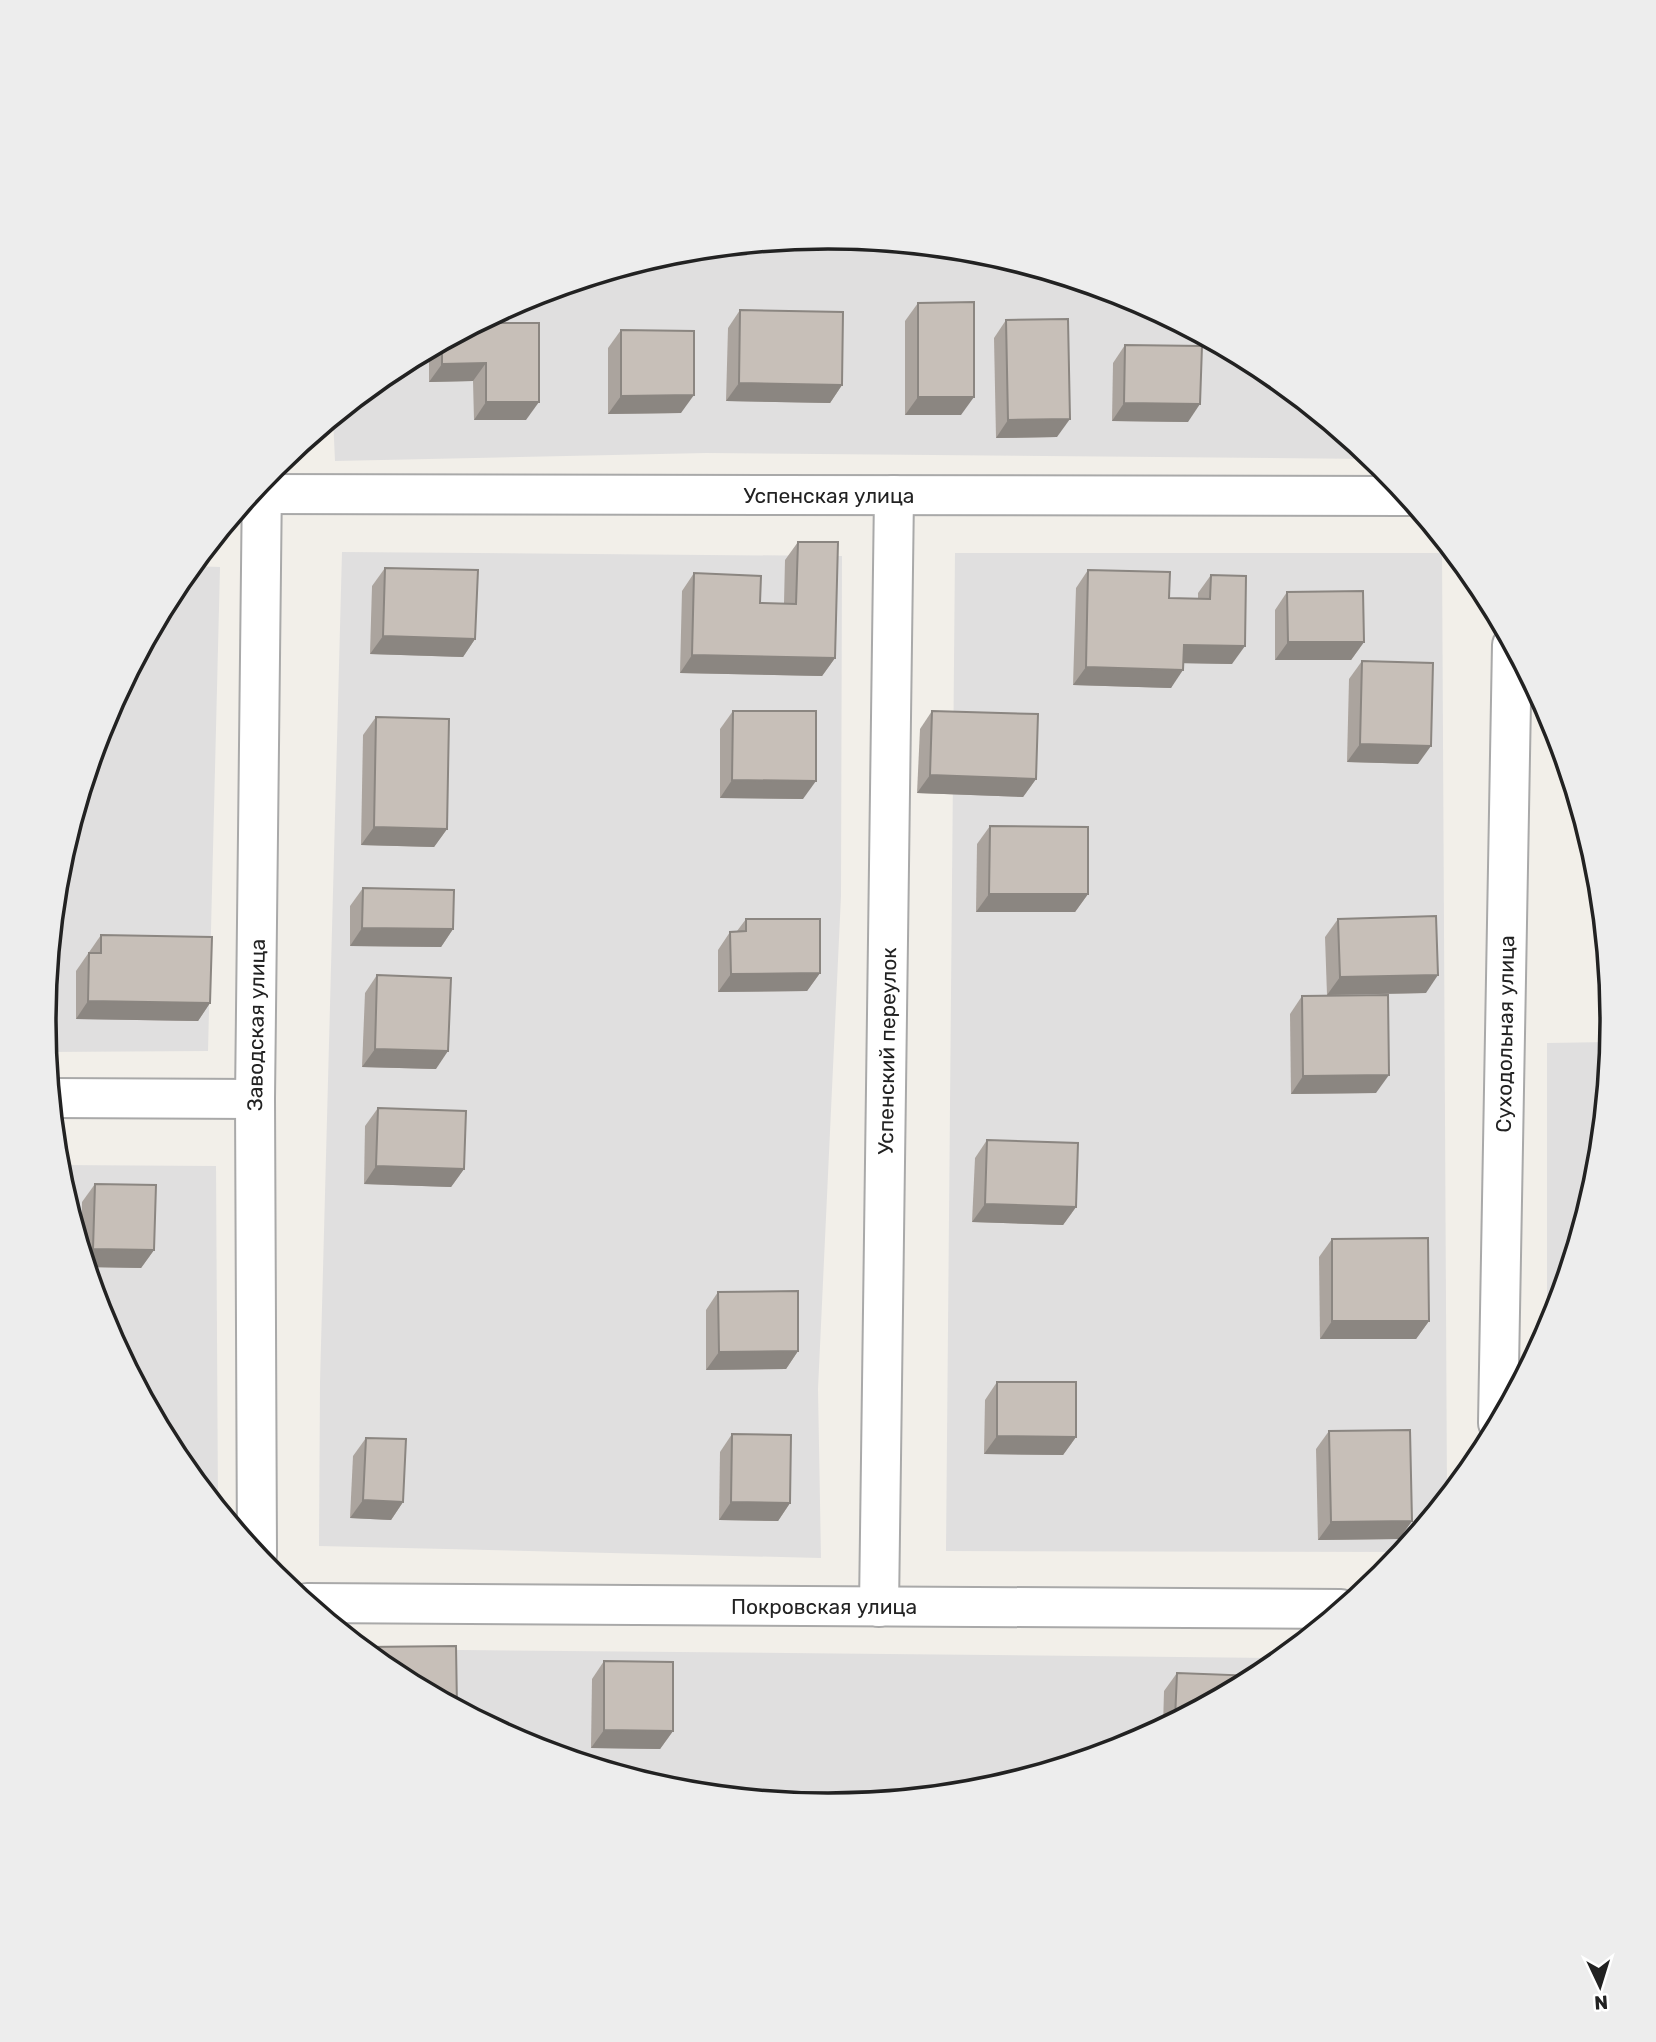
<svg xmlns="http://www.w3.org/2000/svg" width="1656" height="2042" font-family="Rubik,sans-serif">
	<rect width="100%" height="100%" fill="#f2efe9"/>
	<g fill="#e0dfdf">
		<polygon points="828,237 981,252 1128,297 1264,369 1374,459 706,453 335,461 333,417 393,369 528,296 675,252"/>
		<polygon points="342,552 842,556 841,896 818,1389 821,1558 319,1546 320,1383"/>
		<polygon points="955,553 1442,553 1447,1497 1402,1552 946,1551"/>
		<polygon points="192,566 220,567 208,1051 47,1052 44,1021 59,868 104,721 176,585"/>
		<polygon points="1610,1042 1597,1174 1547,1332 1547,1043"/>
		<polygon points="58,1165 216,1166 218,1508 176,1456 103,1321"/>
		<polygon points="363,1649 888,1654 1283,1658 1263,1673 1128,1746 981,1790 828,1805 675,1790 528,1745 392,1673"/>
	</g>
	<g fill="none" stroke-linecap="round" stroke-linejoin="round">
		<defs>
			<g id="minor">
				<polyline points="251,494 1407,496"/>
				<polyline points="51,1098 255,1099"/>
				<polyline points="1498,1423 1512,645"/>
				<polyline points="257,1555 255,1099 262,481"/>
				<polyline points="307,1603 1341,1609"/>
				<polyline points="879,1607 894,495"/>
			</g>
		</defs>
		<use href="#minor" stroke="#a9a9a9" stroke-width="42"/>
		<use href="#minor" stroke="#fff" stroke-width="38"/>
	</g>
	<g fill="#aba49e">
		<polygon points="918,303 961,415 905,415 905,321"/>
		<polygon points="740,310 842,385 830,403 726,401 728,328"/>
		<polygon points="1006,320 1057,437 996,438 994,338"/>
		<polygon points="477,323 526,420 474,420 473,381 429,382 429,349"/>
		<polygon points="621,330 681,413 608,414 608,348"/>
		<polygon points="1125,345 1188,422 1112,421 1113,363"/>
		<polygon points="798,542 835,658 822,676 680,673 682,591 694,573 760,603 784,603 785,560"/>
		<polygon points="385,568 475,639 463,657 370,654 372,586"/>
		<polygon points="1088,570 1169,598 1198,598 1198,593 1211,575 1232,664 1184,663 1171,688 1073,685 1076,588"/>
		<polygon points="1287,592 1364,642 1351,660 1275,660 1275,610"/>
		<polygon points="1362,661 1418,764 1347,762 1349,679"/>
		<polygon points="733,711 803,799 720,798 720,729"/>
		<polygon points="932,711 1036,779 1023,797 917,793 920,729"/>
		<polygon points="376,717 447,829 434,847 361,845 363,735"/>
		<polygon points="990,826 1088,894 1075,912 976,912 977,844"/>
		<polygon points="363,888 453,929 441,947 350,946 350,906"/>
		<polygon points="746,919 820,973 807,991 718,992 718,950 730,932 737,931"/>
		<polygon points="1338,919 1426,993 1327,995 1325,937"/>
		<polygon points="101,935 210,1003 198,1021 76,1019 76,971"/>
		<polygon points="377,975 436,1069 362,1067 365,993"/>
		<polygon points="1302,996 1376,1093 1291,1094 1290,1014"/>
		<polygon points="378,1108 464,1169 451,1187 364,1184 365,1126"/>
		<polygon points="987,1140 1076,1207 1063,1225 972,1222 975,1158"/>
		<polygon points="95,1184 154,1250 141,1268 87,1267 81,1248 82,1202"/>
		<polygon points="1332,1239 1429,1321 1416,1339 1320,1339 1319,1257"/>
		<polygon points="718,1292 798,1351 786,1369 706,1370 706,1310"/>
		<polygon points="997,1382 1076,1437 1063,1455 984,1454 985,1400"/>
		<polygon points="1329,1431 1412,1521 1399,1539 1318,1540 1316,1449"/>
		<polygon points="732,1434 790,1503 778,1521 719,1520 720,1452"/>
		<polygon points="366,1438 403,1502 391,1520 350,1518 353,1456"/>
		<polygon points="604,1661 673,1731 660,1749 591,1748 592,1679"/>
		<polygon points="1177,1673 1258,1676 1163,1727 1164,1691"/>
	</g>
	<g fill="#8b8681">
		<polygon points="486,363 473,381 429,382 442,364"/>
		<polygon points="739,383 842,385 830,403 726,401"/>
		<polygon points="694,395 681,413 608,414 621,396"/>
		<polygon points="918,397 974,397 961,415 905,415"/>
		<polygon points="486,402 539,402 526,420 474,420"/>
		<polygon points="1124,403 1200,404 1188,422 1112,421"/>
		<polygon points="1070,419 1057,437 996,438 1008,420"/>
		<polygon points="1337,429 1342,434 1334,434"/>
		<polygon points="383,636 475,639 463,657 370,654"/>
		<polygon points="1288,642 1364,642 1351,660 1275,660"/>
		<polygon points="1184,645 1245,646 1232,664 1172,663"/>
		<polygon points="692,655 835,658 822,676 680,673"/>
		<polygon points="1086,667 1183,670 1171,688 1073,685"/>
		<polygon points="1360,744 1431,746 1418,764 1347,762"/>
		<polygon points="930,775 1036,779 1023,797 917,793"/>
		<polygon points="732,780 816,781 803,799 720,798"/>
		<polygon points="374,827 447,829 434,847 361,845"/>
		<polygon points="989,894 1088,894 1075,912 976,912"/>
		<polygon points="362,928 453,929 441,947 350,946"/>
		<polygon points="820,973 807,991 718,992 731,974"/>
		<polygon points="1438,975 1426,993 1327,995 1340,977"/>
		<polygon points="88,1001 210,1003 198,1021 76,1019"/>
		<polygon points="375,1049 448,1051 436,1069 362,1067"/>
		<polygon points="1389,1075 1376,1093 1291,1094 1303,1076"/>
		<polygon points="376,1166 464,1169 451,1187 364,1184"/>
		<polygon points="985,1204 1076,1207 1063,1225 972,1222"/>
		<polygon points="93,1249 154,1250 141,1268 87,1267 85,1261"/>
		<polygon points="1332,1321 1429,1321 1416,1339 1320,1339"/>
		<polygon points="798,1351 786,1369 706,1370 719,1352"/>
		<polygon points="997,1436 1076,1437 1063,1455 984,1454"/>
		<polygon points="363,1500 403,1502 391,1520 350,1518"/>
		<polygon points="731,1502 790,1503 778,1521 719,1520"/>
		<polygon points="1412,1521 1399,1539 1318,1540 1331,1522"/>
		<polygon points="604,1730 673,1731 660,1749 591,1748"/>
	</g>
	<g fill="#c7bfb8" stroke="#8b8681" stroke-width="2">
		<polygon points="974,302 974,397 918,397 918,303"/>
		<polygon points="740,310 843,312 842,385 739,383"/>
		<polygon points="1068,319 1070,419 1008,420 1006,320"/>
		<polygon points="477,323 539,323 539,402 486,402 486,363 442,364 442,342"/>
		<polygon points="621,330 694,331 694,395 621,396"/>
		<polygon points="1125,345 1202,346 1200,404 1124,403"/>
		<polygon points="798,542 838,542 835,658 692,655 694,573 761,576 760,603 796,604"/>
		<polygon points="385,568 478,570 475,639 383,636"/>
		<polygon points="1088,570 1170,572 1169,598 1210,599 1211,575 1246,576 1245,646 1184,645 1183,670 1086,667"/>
		<polygon points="1363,591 1364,642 1288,642 1287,592"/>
		<polygon points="1362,661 1433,663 1431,746 1360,744"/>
		<polygon points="733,711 816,711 816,781 732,780"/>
		<polygon points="932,711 1038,714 1036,779 930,775"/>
		<polygon points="376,717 449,719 447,829 374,827"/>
		<polygon points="990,826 1088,827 1088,894 989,894"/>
		<polygon points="363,888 454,890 453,929 362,928"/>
		<polygon points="1436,916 1438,975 1340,977 1338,919"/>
		<polygon points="746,919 820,919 820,973 731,974 730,932 746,931"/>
		<polygon points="101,935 212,937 210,1003 88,1001 89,953 101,953"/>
		<polygon points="377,975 451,978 448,1051 375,1049"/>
		<polygon points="1388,995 1389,1075 1303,1076 1302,996"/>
		<polygon points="378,1108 466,1111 464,1169 376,1166"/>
		<polygon points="987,1140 1078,1143 1076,1207 985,1204"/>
		<polygon points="95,1184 156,1185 154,1250 93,1249"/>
		<polygon points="1428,1238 1429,1321 1332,1321 1332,1239"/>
		<polygon points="798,1291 798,1351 719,1352 718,1292"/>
		<polygon points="997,1382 1076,1382 1076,1437 997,1436"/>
		<polygon points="1410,1430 1412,1521 1331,1522 1329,1431"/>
		<polygon points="732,1434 791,1435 790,1503 731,1502"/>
		<polygon points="366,1438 406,1439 403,1502 363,1500"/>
		<polygon points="456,1646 457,1708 392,1673 366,1651 366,1647"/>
		<polygon points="604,1661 673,1662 673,1731 604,1730"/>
		<polygon points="1177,1673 1258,1676 1175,1720"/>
	</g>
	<g text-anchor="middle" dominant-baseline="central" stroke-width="7" stroke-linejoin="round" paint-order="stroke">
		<g font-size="21" fill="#222" stroke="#fff">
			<text x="829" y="495">Успенская улица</text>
			<text transform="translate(256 1025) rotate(-89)">Заводская улица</text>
			<text transform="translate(1505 1034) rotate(-89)">Суходольная улица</text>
			<text transform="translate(887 1051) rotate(-89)">Успенский переулок</text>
			<text x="824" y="1606">Покровская улица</text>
		</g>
	</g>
	<path d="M0 0H1656V2042H0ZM56 1021a772 772 0 1 1 1544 0a772 772 0 1 1-1544 0Z" fill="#ededed" fill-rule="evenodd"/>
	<path fill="none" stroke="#222" stroke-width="3.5" d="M56 1021a772 772 0 1 1 1544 0a772 772 0 1 1-1544 0Z"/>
	<g transform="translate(1600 1986) rotate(176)" stroke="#ffffff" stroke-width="5" paint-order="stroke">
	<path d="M0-5L12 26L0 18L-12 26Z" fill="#222222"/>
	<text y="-10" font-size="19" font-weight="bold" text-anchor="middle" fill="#222222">N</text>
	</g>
</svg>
